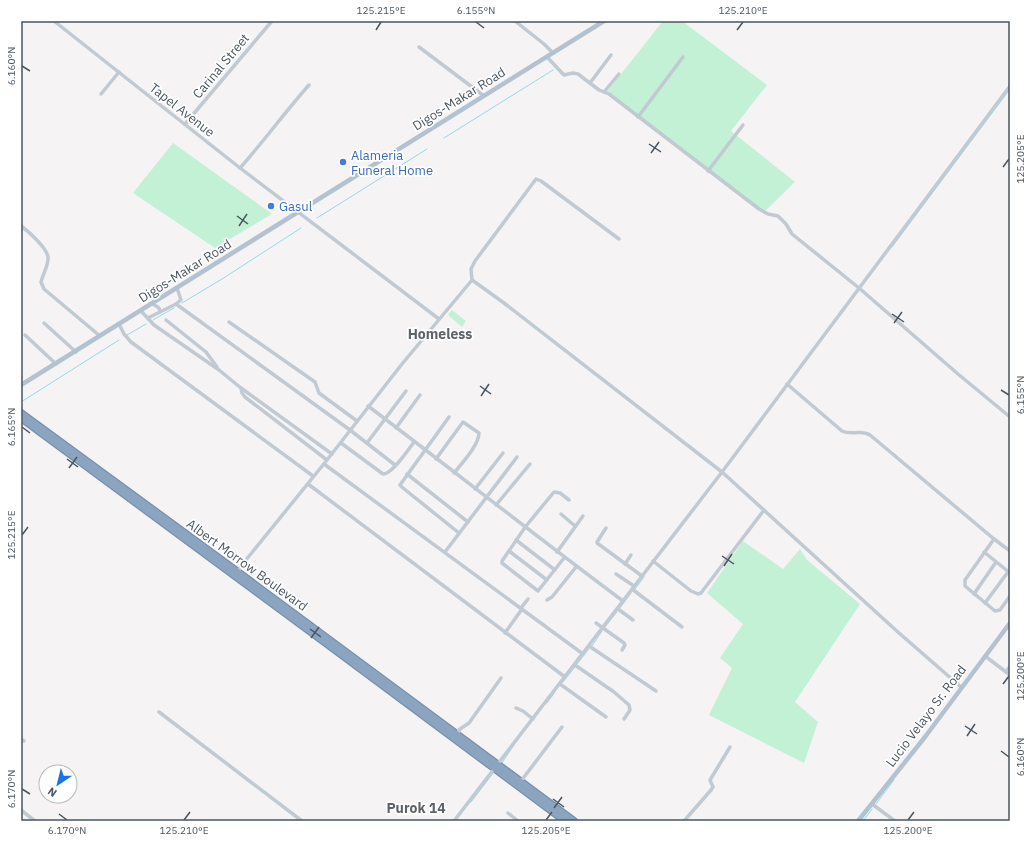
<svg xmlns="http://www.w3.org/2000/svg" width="1031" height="842" font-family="'IBM Plex Sans',sans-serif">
	<rect width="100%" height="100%" fill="#f5f3f3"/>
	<g fill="#c3f1d5">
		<polygon points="663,21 682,21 767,85 731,131 795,182 764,212 606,93"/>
		<polygon points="173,143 272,214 215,248 133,193"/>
		<polygon points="452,310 466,321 462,327 448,315"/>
		<polygon points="743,541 783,569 800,549 807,560 860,604 795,702 818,722 804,763 709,715 732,668 720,658 743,624 707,593"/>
	</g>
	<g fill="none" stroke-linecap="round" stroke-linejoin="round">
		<g stroke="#90daee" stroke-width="1">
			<polyline points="444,138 553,70"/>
			<polyline points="317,218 427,149"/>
			<polyline points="892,247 1010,89"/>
			<polyline points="182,303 222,279 301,228"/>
			<polyline points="153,320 174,308"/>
			<polyline points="127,335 146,324"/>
			<polyline points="21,402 119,340"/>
			<polyline points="635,589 644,577"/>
			<polyline points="620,608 631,593"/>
			<polyline points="605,627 617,612"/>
			<polyline points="592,646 602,631"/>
			<polyline points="577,664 589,649"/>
			<polyline points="563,682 575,667"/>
			<polyline points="547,703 555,692"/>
			<polyline points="502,763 514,745"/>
			<polyline points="471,802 494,772"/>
			<polyline points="876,804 894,780"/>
			<polyline points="863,821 872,809"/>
		</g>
		<defs>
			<g id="highway">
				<polyline points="21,413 238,572 574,821"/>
				<polyline points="21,418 323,641 565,821"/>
			</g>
		</defs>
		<use href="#highway" stroke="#7690ad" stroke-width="8"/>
		<g stroke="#c1cad2" stroke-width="3.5">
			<polyline points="54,21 240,168 439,319"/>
			<polyline points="515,21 544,44 553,53"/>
			<polyline points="419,47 484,96"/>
			<polyline points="547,57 564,75 573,73 578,74 599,90 609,94 759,209 768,214 778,216 786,224 792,234 859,288 958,374 1010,417"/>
			<polyline points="590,83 611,55"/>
			<polyline points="604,92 619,74"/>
			<polyline points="101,94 119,72"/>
			<polyline points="638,117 683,57"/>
			<polyline points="185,124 272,21"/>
			<path d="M240,168C264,141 285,112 309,85"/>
			<polyline points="708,171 743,125"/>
			<path d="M21,226C28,231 47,248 48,257C49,264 43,274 41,282L44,289L100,336"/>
			<polyline points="619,239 541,181 536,179 475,261 471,269 472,280 504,303 722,472 899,633 961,687"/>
			<polyline points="153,304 159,308 160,312"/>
			<polyline points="176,304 181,300 177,288"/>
			<polyline points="141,311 154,325 219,370 241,388 332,454"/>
			<polyline points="148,318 176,304 350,430 395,465"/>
			<polyline points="166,320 206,352 217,367"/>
			<polyline points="229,322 315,382 319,393 357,421"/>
			<polyline points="44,323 76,352"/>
			<polyline points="119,324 124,334 131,342 313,476"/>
			<polyline points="25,335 56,364"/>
			<path d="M787,384L842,431C852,436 860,429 870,435L994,539L1010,551"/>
			<polyline points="241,388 242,393 245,397 327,460"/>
			<path d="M368,406C454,471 537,537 623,601"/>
			<polyline points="449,417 400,485 403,488 459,533"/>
			<polyline points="396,428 420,395"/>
			<path d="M341,443L383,474C392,474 408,450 414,442"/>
			<polyline points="367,443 406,391"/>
			<path d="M436,459L463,422L479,433C479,445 462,463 454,473"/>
			<polyline points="324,464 583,654"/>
			<polyline points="407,474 468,522"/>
			<polyline points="308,484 565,677"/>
			<polyline points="475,489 503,453"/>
			<polyline points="496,505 530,464"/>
			<polyline points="561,514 575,526"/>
			<polyline points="606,528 597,542 597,543 642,576"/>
			<polyline points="994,539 965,580 965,586 995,611 1000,610 1010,596"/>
			<polyline points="516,540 555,570"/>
			<polyline points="509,551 547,580"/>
			<polyline points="445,552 517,457"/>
			<polyline points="557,552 583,516"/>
			<polyline points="984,552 1010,573"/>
			<polyline points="564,558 538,591 502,563 502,561 526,526 554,492 560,493 569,500"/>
			<polyline points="653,561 691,591 698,594 701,593 764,510"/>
			<polyline points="625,564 631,555"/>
			<polyline points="238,572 241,566 327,460 402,364 472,280"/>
			<polyline points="616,574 634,586"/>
			<polyline points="632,589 682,627"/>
			<polyline points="974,594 996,562"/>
			<polyline points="547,600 552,597 576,567"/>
			<polyline points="985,603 1008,572"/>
			<polyline points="521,608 528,599"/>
			<polyline points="618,609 633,620"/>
			<polyline points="596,623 624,643 625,645 622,650"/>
			<polyline points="505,633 522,609"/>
			<polyline points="589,646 656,691"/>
			<polyline points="985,656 1010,675"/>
			<polyline points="575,665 614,692 629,705 630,710 624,719"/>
			<polyline points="1006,672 1010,666"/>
			<polyline points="560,684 606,717"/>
			<polyline points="516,708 523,711 533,719"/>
			<polyline points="159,712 302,821"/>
			<polyline points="457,734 460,729 469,723 501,678"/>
			<polyline points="21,739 24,741"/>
			<polyline points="521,781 562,727"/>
			<polyline points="872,804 895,821"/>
			<polyline points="21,810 35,821"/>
			<polyline points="508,813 518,821"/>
			<polyline points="454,821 722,472 1010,86"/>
			<polyline points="684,821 711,790 713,787 710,780 730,747"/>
		</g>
		<g stroke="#b3c2d1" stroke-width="4.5">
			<polyline points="21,385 604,21"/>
			<polyline points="858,821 925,737 1010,623"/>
		</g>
		<use href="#highway" stroke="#8ba5c1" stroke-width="5.5"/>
	</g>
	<path fill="none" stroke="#4a5661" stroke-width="1.5" d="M476,22L484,28M376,30L381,22M737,30L743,22M22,66L30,71M649,144L661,152M651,153L659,142M1003,167L1009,159M237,216L248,224M239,226L247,214M892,314L904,322M894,323L902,312M480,386L491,394M1001,390L1009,395M481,396L489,384M22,427L30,433M67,459L78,467M69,468L77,457M22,535L28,527M722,556L734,564M724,566L732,554M310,629L321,637M311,638L319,627M1003,684L1009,676M965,726L977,734M967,736L975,724M1001,751L1009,757M22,789L30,794M553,799L564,807M554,808L562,797M59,814L67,820M184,820L190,812M546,820L552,812M908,820L914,812"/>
	<g fill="#3f7fe0" stroke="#fff" stroke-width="1.5">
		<circle cx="343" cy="162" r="4"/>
		<circle cx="271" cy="206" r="4"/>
	</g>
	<g text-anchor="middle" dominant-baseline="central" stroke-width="3.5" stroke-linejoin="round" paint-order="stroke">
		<g font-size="13" fill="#4a5661" stroke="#fff">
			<text transform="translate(221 66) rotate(-50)">Carinal Street</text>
			<text transform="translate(459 99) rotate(-32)">Digos-Makar Road</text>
			<text transform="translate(182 110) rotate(38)">Tapel Avenue</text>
			<text transform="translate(185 271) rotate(-32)">Digos-Makar Road</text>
			<text transform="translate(247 565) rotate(36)">Albert Morrow Boulevard</text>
			<text transform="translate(926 716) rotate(-53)">Lucio Velayo Sr. Road</text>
		</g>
		<g font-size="13" fill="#366cbe" stroke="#fff" text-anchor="start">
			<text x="351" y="155">Alameria<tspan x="351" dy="15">Funeral Home</tspan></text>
			<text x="279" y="206">Gasul</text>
		</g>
		<g font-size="14" font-weight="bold" fill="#5f6368" stroke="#fff">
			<text x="440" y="334">Homeless</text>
			<text x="416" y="808">Purok 14</text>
		</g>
	</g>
	<rect width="1031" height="842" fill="none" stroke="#ffffff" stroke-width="44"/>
	<g transform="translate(58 784) rotate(215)"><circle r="19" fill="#ffffff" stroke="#b7bbc0"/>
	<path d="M0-3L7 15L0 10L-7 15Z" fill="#1a73e8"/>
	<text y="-6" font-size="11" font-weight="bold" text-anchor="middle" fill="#4a5661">N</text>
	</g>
	<rect x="22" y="22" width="987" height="798" fill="none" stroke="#4a5661" stroke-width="1.5"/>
	<g font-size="10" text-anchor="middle" fill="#4a5661">
		<text x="381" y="14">125.215°E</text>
		<text x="476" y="14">6.155°N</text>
		<text x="743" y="14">125.210°E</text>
		<text transform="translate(11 66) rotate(-90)" y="4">6.160°N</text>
		<text transform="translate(1020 159) rotate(-90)" y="4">125.205°E</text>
		<text transform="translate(1020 395) rotate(-90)" y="4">6.155°N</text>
		<text transform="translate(11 427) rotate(-90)" y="4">6.165°N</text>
		<text transform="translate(11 535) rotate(-90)" y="4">125.215°E</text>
		<text transform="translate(1020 676) rotate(-90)" y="4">125.200°E</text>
		<text transform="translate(1020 757) rotate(-90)" y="4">6.160°N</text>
		<text transform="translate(11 789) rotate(-90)" y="4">6.170°N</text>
		<text x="67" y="834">6.170°N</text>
		<text x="184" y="834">125.210°E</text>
		<text x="546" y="834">125.205°E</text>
		<text x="908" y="834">125.200°E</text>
	</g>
</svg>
